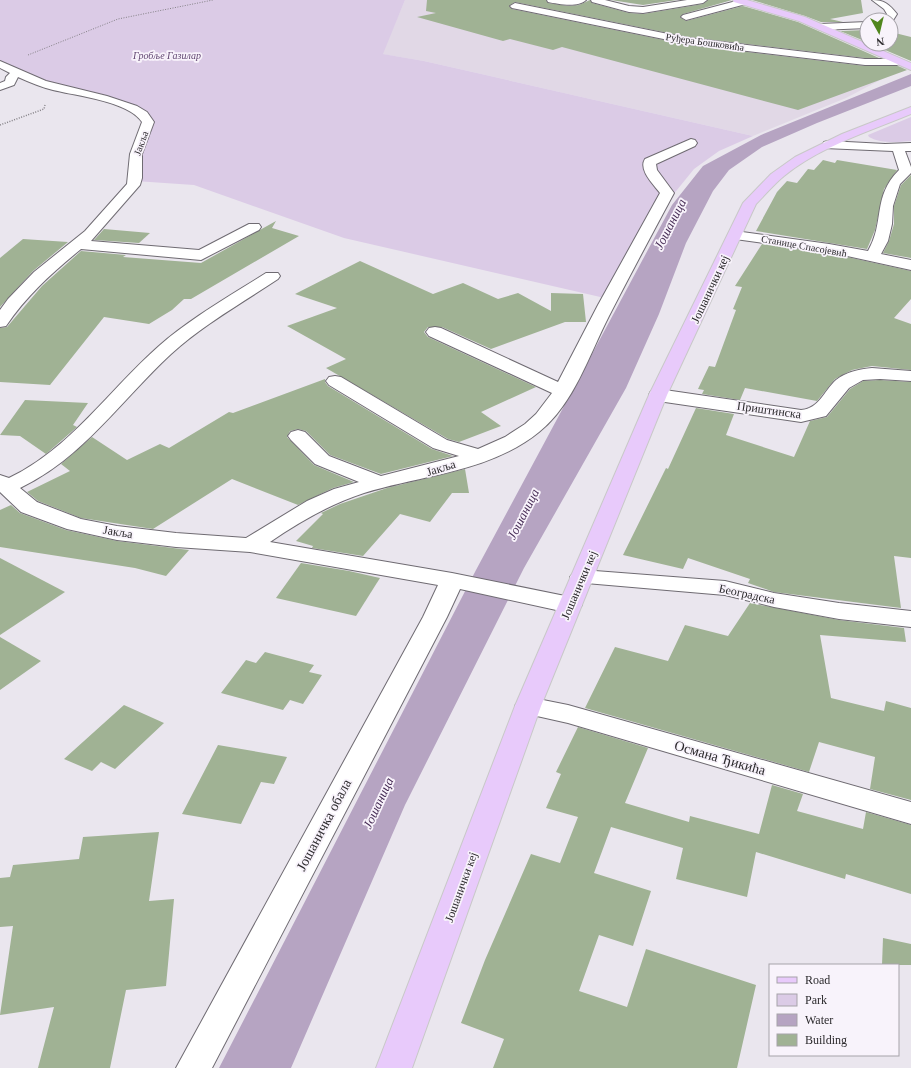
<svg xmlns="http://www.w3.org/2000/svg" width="911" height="1068" font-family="Georgia,serif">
	<rect width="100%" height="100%" fill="#eae6ee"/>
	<polygon fill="#e1d8e6" points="405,0 485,0 656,35 907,66 846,98 753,136 424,61 382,54"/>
	<g fill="#dbcbe6">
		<polygon points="0,0 405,0 383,54 424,61 753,136 719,151 694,169 668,201 609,299 344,238 194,185 135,181 148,122 130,107 71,92 0,64"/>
		<path d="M911,117V141C898,142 881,144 869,137L868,135Z"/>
	</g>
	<polygon fill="#b6a4c2" points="911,74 911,86 817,123 762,147 729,170 713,191 686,243 659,314 626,388 524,568 405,805 291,1068 219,1068 476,570 672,205 703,166 761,135"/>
	<g fill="#a0b294">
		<polygon points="427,0 546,0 548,3 568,6 579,5 590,0 592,3 629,13 643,14 703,4 708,0 732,0 683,14 680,17 686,21 743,6 798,22 879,58 865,58 688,37 515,2 509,6 512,9 688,45 865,66 898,66 907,70 798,110 562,47 553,50 510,39 503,41 417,17 436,13 426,11"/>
		<polygon points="611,0 677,0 643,5"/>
		<polygon points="752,0 861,0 863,13 830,19 843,22 821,22 805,16"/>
		<polygon points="867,30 867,42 840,31"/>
		<polygon points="891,32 911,37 911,61 871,44 891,44"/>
		<polygon points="823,160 835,163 837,160 897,170 884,189 875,230 867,249 756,231 777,192 787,181 797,183 808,169 814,170"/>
		<polygon points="911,175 911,258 883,253 889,241 894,224 894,206 901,185"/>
		<polygon points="276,221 272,228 299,236 191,299 184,299 172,310 149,324 104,317 50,385 0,382 0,328 7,327 42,286 81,251 126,255 123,257 201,263"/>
		<polygon points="104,229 150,233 139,243 94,240"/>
		<polygon points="23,239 68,242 33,271 0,307 0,258"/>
		<polygon points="762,244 829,253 911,271 911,299 894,318 911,324 911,370 872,366 852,370 835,379 817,401 745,388 740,400 702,394 704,390 698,389 709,366 715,367 736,310 733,309 742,287 735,286"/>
		<polygon points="360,261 433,294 463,283 498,299 518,293 551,311 551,293 583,294 586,322 565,322 491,349 442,327 428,327 424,332 428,337 536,387 481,412 501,426 459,442 448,439 326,368 346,359 287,326 337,308 295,294"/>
		<polygon points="325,379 325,382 328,386 432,449 453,456 381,474 330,455 306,431 298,429 290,431 287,437 314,465 354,482 333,488 298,505 232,479 153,529 81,518 38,501 27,492 70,471 61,464 92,437 127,460 160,444 169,448 229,412 233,413"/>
		<polygon points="880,380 911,382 911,558 894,556 901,608 774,592 748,583 750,579 688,558 683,569 623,555 666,468 668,469 696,408 734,414 726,435 794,457 810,421 827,417 850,389 863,381"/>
		<polygon points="25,400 88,403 73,425 77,427 46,454 20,436 0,435"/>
		<polygon points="465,469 469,493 452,493 430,522 400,514 363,556 312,548 313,546 296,541 323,514 321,513 340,504 387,488"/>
		<polygon points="11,505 20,513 66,530 117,541 189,550 166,576 135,568 0,547 0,510"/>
		<polygon points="0,558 65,592 0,635"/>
		<polygon points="301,563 349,571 380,578 356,616 276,598"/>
		<polygon points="750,603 839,620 904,628 906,642 820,635 831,698 884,711 886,701 911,708 911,800 870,789 875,757 819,742 809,772 585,708 615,647 668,661 685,625 728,636"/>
		<polygon points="0,637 41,661 0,690"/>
		<polygon points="265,652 314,665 309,672 322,675 303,704 290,700 283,710 221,693 246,660 256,663"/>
		<polygon points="124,705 164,723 115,769 101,762 92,771 64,759"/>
		<polygon points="578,727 648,748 625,803 689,822 690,816 759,834 772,785 803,794 797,811 863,829 866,812 911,825 911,894 846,874 845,879 756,852 747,897 676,879 683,848 611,827 594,873 651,891 633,946 599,935 579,991 627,1007 646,949 756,985 737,1068 493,1068 504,1039 461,1023 485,960 531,854 560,863 578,817 546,808 561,774 556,772"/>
		<polygon points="218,745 287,757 274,784 261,782 241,824 182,814"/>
		<polygon points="159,832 149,901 174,899 166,986 126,990 110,1068 38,1068 54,1007 0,1015 13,926 0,927 0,878 10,877 13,865 79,859 83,837"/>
		<polygon points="883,938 911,944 911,965 882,965"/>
	</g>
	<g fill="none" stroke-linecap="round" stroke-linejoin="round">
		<defs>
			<g id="minor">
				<path d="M547,0H586C578,8 558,4 548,2Z"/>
				<polygon points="591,0 605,0 629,6 643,7 687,0 707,0 703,3 643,13 629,12 592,2"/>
				<polygon points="740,0 746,0 747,2 746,4 686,20 681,17 683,15"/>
				<path d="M872,0C884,0 889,4 897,14L892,22L891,20H884L887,14L884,9Z"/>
				<polygon points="515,3 688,38 865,59 897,59 902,62 897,65 865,65 688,44 512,8 510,6"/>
				<polygon points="867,22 867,28 820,30 815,27 820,24"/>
				<path d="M0,61L46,81L107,96L137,106L147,112L154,122L142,154V178L140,185L91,241L199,250L249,224H259L261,227L259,230L201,260L81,249C53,272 27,295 6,326L0,327V310L8,299L34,272L85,231L127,184L130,154L142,122C128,101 77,96 53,90C41,87 29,82 18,77L14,85L0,90V83L5,81L6,77L10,73L0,68Z"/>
				<path d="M691,139L695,140L697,143L695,146L656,164L657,170L674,193C652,234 630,275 609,316C589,355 574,404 539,432C490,472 422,475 364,493C330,504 299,522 270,542L452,573L570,597L578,600L582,605L578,610L570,613L460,589L447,617L212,1068H176L423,617L438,585L250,552L176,547L117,540L67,529L21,512L0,492V475L9,478C70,449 109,390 159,346C191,318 230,296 266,273H278L280,276L278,279C242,303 203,325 171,354C121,400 83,458 20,488L37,502L81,519L117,526L176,533L246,538L307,501L334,489L359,482L315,464L291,440L288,436L291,432L298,430L305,432L329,456L381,476L459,456L433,448L329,385L326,381L329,377L335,376L341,377L447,440L478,449L505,437L525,424L536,414L552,393L429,336L426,332L429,328L435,327L441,328L558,382L598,305L660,193C654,185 638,170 645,159Z"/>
				<path d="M828,141L885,144L911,143V151H905L911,167V173L900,184L893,206L892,224L888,241L881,254L911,260V270L829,252L735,239L730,238L728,235L730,232L735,231L829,244L868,251C885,222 872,197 899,170L893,151L824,148L822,145L824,142Z"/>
				<path d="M872,368L911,371V381L880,379L863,380L849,388L826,416L801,422L658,401L651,399L649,395L651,391L658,389L801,410C820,408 823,392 836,380C846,372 859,369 872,368Z"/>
				<polygon points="582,570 725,581 774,593 839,603 911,611 911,627 839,619 774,607 725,595 574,582 570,577 574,572"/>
				<polygon points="528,697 568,705 911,802 911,824 568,723 519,712 515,706 519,700"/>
			</g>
			<g id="major">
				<polygon points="733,0 747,0 805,17 911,63 911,70 799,21 734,2"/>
				<path d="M911,107V114C868,132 821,146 784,176C774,184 765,195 756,204L667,395L541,706L412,1068H376L515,706L649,395L743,203L771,174L795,157L842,134Z"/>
			</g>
		</defs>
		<use href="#minor" stroke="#6f6b72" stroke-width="2"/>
		<use href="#major" stroke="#c8c8c8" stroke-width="2"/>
		<polyline stroke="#848186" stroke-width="1" stroke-dasharray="1 1.5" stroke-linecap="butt" points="28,55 118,19 213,0"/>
		<polyline stroke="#848186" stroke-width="1.5" stroke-dasharray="1 1.5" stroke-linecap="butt" points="0,125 44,109 45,105"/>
		<use href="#minor" fill="#fff" fill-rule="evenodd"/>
		<use href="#major" fill="#e8cafb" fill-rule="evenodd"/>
	</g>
	<g text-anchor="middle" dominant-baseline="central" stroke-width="3.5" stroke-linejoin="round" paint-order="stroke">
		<g font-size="10" fill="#2c2a2d" stroke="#f8f3fb">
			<text transform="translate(705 42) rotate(8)">Руђера Бошковића</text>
			<text transform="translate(141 143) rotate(-70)">Јакља</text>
			<text transform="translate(804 246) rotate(10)">Станице Спасојевић</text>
		</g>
		<g font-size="10" font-style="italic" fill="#624772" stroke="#f8f3fb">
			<text x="167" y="55">Гробље Газилар</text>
		</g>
		<g font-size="12" fill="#2c2a2d" stroke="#f8f3fb">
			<text transform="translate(710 289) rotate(-65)">Јошанички кеј</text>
			<text transform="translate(769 410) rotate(8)">Приштинска</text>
			<text transform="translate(441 468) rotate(-17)">Јакља</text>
			<text transform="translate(118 532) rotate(9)">Јакља</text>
			<text transform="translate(579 585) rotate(-67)">Јошанички кеј</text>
			<text transform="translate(747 594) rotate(12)">Београдска</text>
			<text transform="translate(461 887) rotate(-70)">Јошанички кеј</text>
		</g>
		<g font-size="13" font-style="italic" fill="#462c55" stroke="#f8f3fb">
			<text transform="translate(670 224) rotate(-63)">Јошаница</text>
			<text transform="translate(523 514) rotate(-63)">Јошаница</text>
			<text transform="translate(378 803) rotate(-65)">Јошаница</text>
		</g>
		<g font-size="14" fill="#2c2a2d" stroke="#f8f3fb">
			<text transform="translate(720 758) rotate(16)">Османа Ђикића</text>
			<text transform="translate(324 825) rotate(-62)">Јошаничка обала</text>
		</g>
	</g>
	<rect x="769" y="964" width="130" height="92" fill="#f8f3fb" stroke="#a6a3a9"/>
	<rect x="777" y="977" width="20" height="6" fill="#e8cafb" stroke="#a6a3a9"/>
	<text x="805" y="984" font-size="12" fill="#2c2a2d">Road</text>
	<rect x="777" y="994" width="20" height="12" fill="#dbcbe6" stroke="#a6a3a9"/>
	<text x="805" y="1004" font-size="12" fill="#2c2a2d">Park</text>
	<rect x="777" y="1014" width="20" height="12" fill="#b6a4c2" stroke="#a6a3a9"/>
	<text x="805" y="1024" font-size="12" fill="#2c2a2d">Water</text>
	<rect x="777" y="1034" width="20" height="12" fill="#a0b294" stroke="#a6a3a9"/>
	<text x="805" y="1044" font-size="12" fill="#2c2a2d">Building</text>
	<g transform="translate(879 32) rotate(172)"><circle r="19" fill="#f8f3fb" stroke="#a6a3a9"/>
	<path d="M0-3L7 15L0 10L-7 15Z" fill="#50861d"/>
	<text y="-6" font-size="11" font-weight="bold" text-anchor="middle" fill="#2c2a2d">N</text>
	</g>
</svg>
